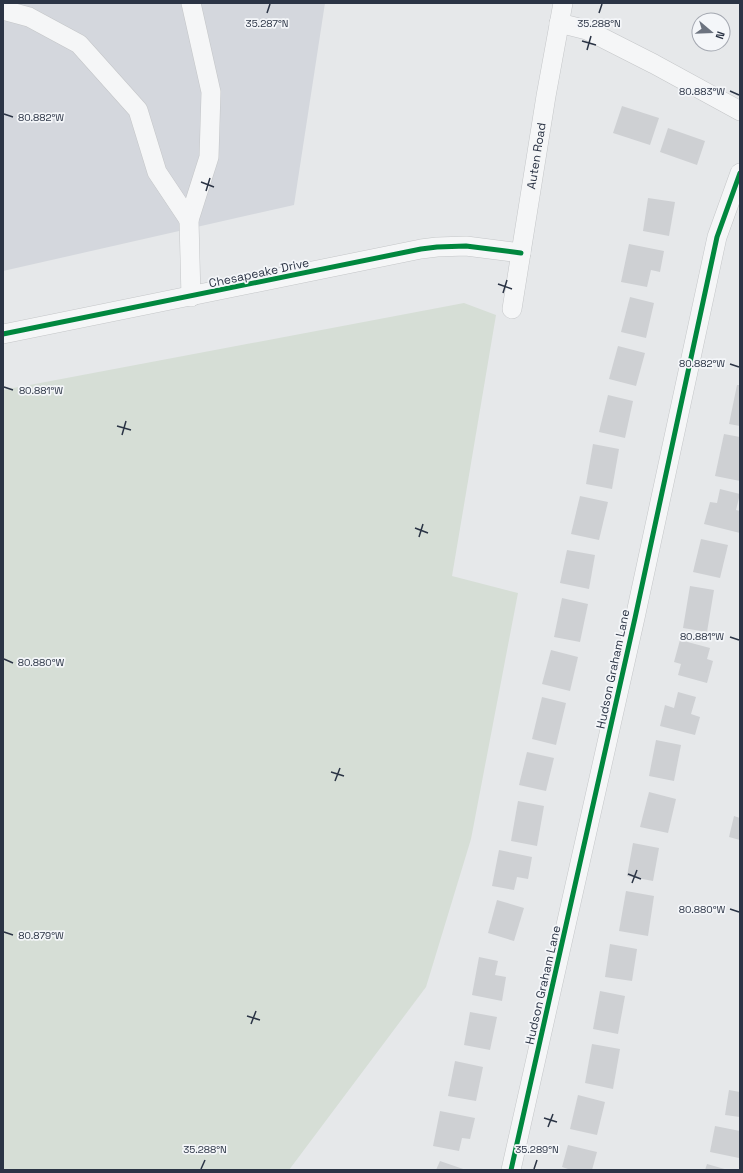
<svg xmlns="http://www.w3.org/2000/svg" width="743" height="1173" font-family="'Space Grotesk',sans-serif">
	<rect width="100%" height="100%" fill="#e6e8ea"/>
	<polygon fill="#d4d7dd" points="3,3 325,3 294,205 3,271"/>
	<polygon fill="#d6ded6" points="464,303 496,315 452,576 518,593 471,839 426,987 289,1170 3,1170 3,390"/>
	<g fill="#ced0d3">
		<polygon points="622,106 659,118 650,145 613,133"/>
		<polygon points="668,128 705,141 697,165 660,152"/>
		<polygon points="648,198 675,202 669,236 643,231"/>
		<polygon points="629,244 664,251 660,272 651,270 647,287 621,282"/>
		<polygon points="630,297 654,303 646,338 621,332"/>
		<polygon points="618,346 645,353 636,386 609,379"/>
		<polygon points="737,385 740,385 740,426 729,424"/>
		<polygon points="608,395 633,401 625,438 599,432"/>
		<polygon points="724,434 740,437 740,481 715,476"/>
		<polygon points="593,444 619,449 612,489 586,484"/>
		<polygon points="720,489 740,494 736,510 740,511 740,533 704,524 710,502 717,503"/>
		<polygon points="580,496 608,502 599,540 571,534"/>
		<polygon points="701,539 728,545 720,578 693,572"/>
		<polygon points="567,550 595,555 589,589 560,583"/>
		<polygon points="690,586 714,590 707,632 683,628"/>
		<polygon points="562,598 588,604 580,642 554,637"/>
		<polygon points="680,640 710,648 707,659 713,661 707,683 678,675 681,664 674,662"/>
		<polygon points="551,650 578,657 570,691 542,684"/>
		<polygon points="678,692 696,697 691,714 700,717 695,735 660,726 665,705 674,708"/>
		<polygon points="542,697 566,703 556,745 532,739"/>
		<polygon points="656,740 681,745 674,781 649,776"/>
		<polygon points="527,752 554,758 546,791 519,785"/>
		<polygon points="649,792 676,799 668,833 640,827"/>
		<polygon points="518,801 544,806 537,846 511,841"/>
		<polygon points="734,816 740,818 740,840 729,837"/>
		<polygon points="633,843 659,848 653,881 627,876"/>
		<polygon points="499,850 532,857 528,879 517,877 514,890 492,886"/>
		<polygon points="626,891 654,896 648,936 619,931"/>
		<polygon points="497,900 524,908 514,941 488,933"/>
		<polygon points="610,944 637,949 632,981 605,977"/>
		<polygon points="479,957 498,961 495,975 506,977 502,1001 472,995"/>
		<polygon points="600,991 625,996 618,1034 593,1029"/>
		<polygon points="470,1012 497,1017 490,1050 464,1045"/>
		<polygon points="592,1044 620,1049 613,1089 585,1083"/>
		<polygon points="455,1061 483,1067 476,1101 448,1096"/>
		<polygon points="729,1090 740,1092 740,1117 725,1115"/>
		<polygon points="578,1095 605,1102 597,1135 570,1129"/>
		<polygon points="440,1111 475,1118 470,1139 462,1138 459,1151 433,1146"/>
		<polygon points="715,1126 740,1131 740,1152 739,1158 710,1152"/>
		<polygon points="568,1145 597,1152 592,1170 571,1170 562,1167"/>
		<polygon points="440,1161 466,1170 436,1170"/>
		<polygon points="707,1164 728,1170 705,1170"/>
	</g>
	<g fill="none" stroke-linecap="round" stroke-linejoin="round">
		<defs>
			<g id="minor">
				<polyline points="191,3 211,92 209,157 189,220 191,297"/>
				<polyline points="3,10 29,17 79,44 138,110 157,172 189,220"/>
				<polyline points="559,23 587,30 654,64 740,111"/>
				<path id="s1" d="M512,309L546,96L563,3"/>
				<polyline points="3,334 421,249 437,247 466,246 521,253"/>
				<polyline points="511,1170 635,618 717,237 740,173"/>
			</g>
		</defs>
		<use href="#minor" stroke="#c4c6c8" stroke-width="20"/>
		<use href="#minor" stroke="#f5f6f7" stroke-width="19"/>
		<defs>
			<g id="cycleway">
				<polyline points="3,334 421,249 437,247 466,246 521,253"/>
				<polyline points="511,1170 635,618 717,237 740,173"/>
			</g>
		</defs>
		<use href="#cycleway" stroke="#f4f6f9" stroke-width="8"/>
		<use href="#cycleway" stroke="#00873e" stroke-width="5"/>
	</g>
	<path fill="none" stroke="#2b3445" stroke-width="1.5" d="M267,13L270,4M599,13L602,4M582,41L596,45M587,50L591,36M730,91L739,95M4,114L13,117M201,182L214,187M206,191L210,178M498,284L512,289M503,293L507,280M730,364L739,367M4,387L13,390M117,426L131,430M122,435L126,421M415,528L428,533M419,537L423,524M730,637L739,640M4,659L13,663M331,772L344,776M335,781L340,768M628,874L641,879M632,883L637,870M730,909L739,912M4,932L13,935M247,1016L260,1020M251,1024L256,1011M544,1118L557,1122M548,1127L553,1114M201,1169L205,1160M534,1169L537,1160"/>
	<g text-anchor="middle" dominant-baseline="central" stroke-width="3.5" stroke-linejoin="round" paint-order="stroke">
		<g font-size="12" fill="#2b3445" stroke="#f4f6f9">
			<text stroke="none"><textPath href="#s1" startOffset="155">Auten Road</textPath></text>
			<text transform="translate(259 273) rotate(-12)">Chesapeake Drive</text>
			<text transform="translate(613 669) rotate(-78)">Hudson Graham Lane</text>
			<text transform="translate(543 985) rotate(-77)">Hudson Graham Lane</text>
		</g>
	</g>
	<g font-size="10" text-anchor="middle" fill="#2b3445" stroke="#f4f6f9" stroke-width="3.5" stroke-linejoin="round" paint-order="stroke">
		<text x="267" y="27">35.287°N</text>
		<text x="599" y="27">35.288°N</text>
		<text x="702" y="95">80.883°W</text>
		<text x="41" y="121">80.882°W</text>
		<text x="702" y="367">80.882°W</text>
		<text x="41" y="394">80.881°W</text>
		<text x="702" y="640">80.881°W</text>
		<text x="41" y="666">80.880°W</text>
		<text x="702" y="913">80.880°W</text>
		<text x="41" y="939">80.879°W</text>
		<text x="205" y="1153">35.288°N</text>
		<text x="537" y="1153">35.289°N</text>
	</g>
	<rect width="743" height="1173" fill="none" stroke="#2b3445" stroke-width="8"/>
	<g transform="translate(711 32) rotate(109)"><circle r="19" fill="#f4f6f9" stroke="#a4a8b1"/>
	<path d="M0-3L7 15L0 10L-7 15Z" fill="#6c737f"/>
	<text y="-6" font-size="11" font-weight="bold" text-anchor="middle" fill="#2b3445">N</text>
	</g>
</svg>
